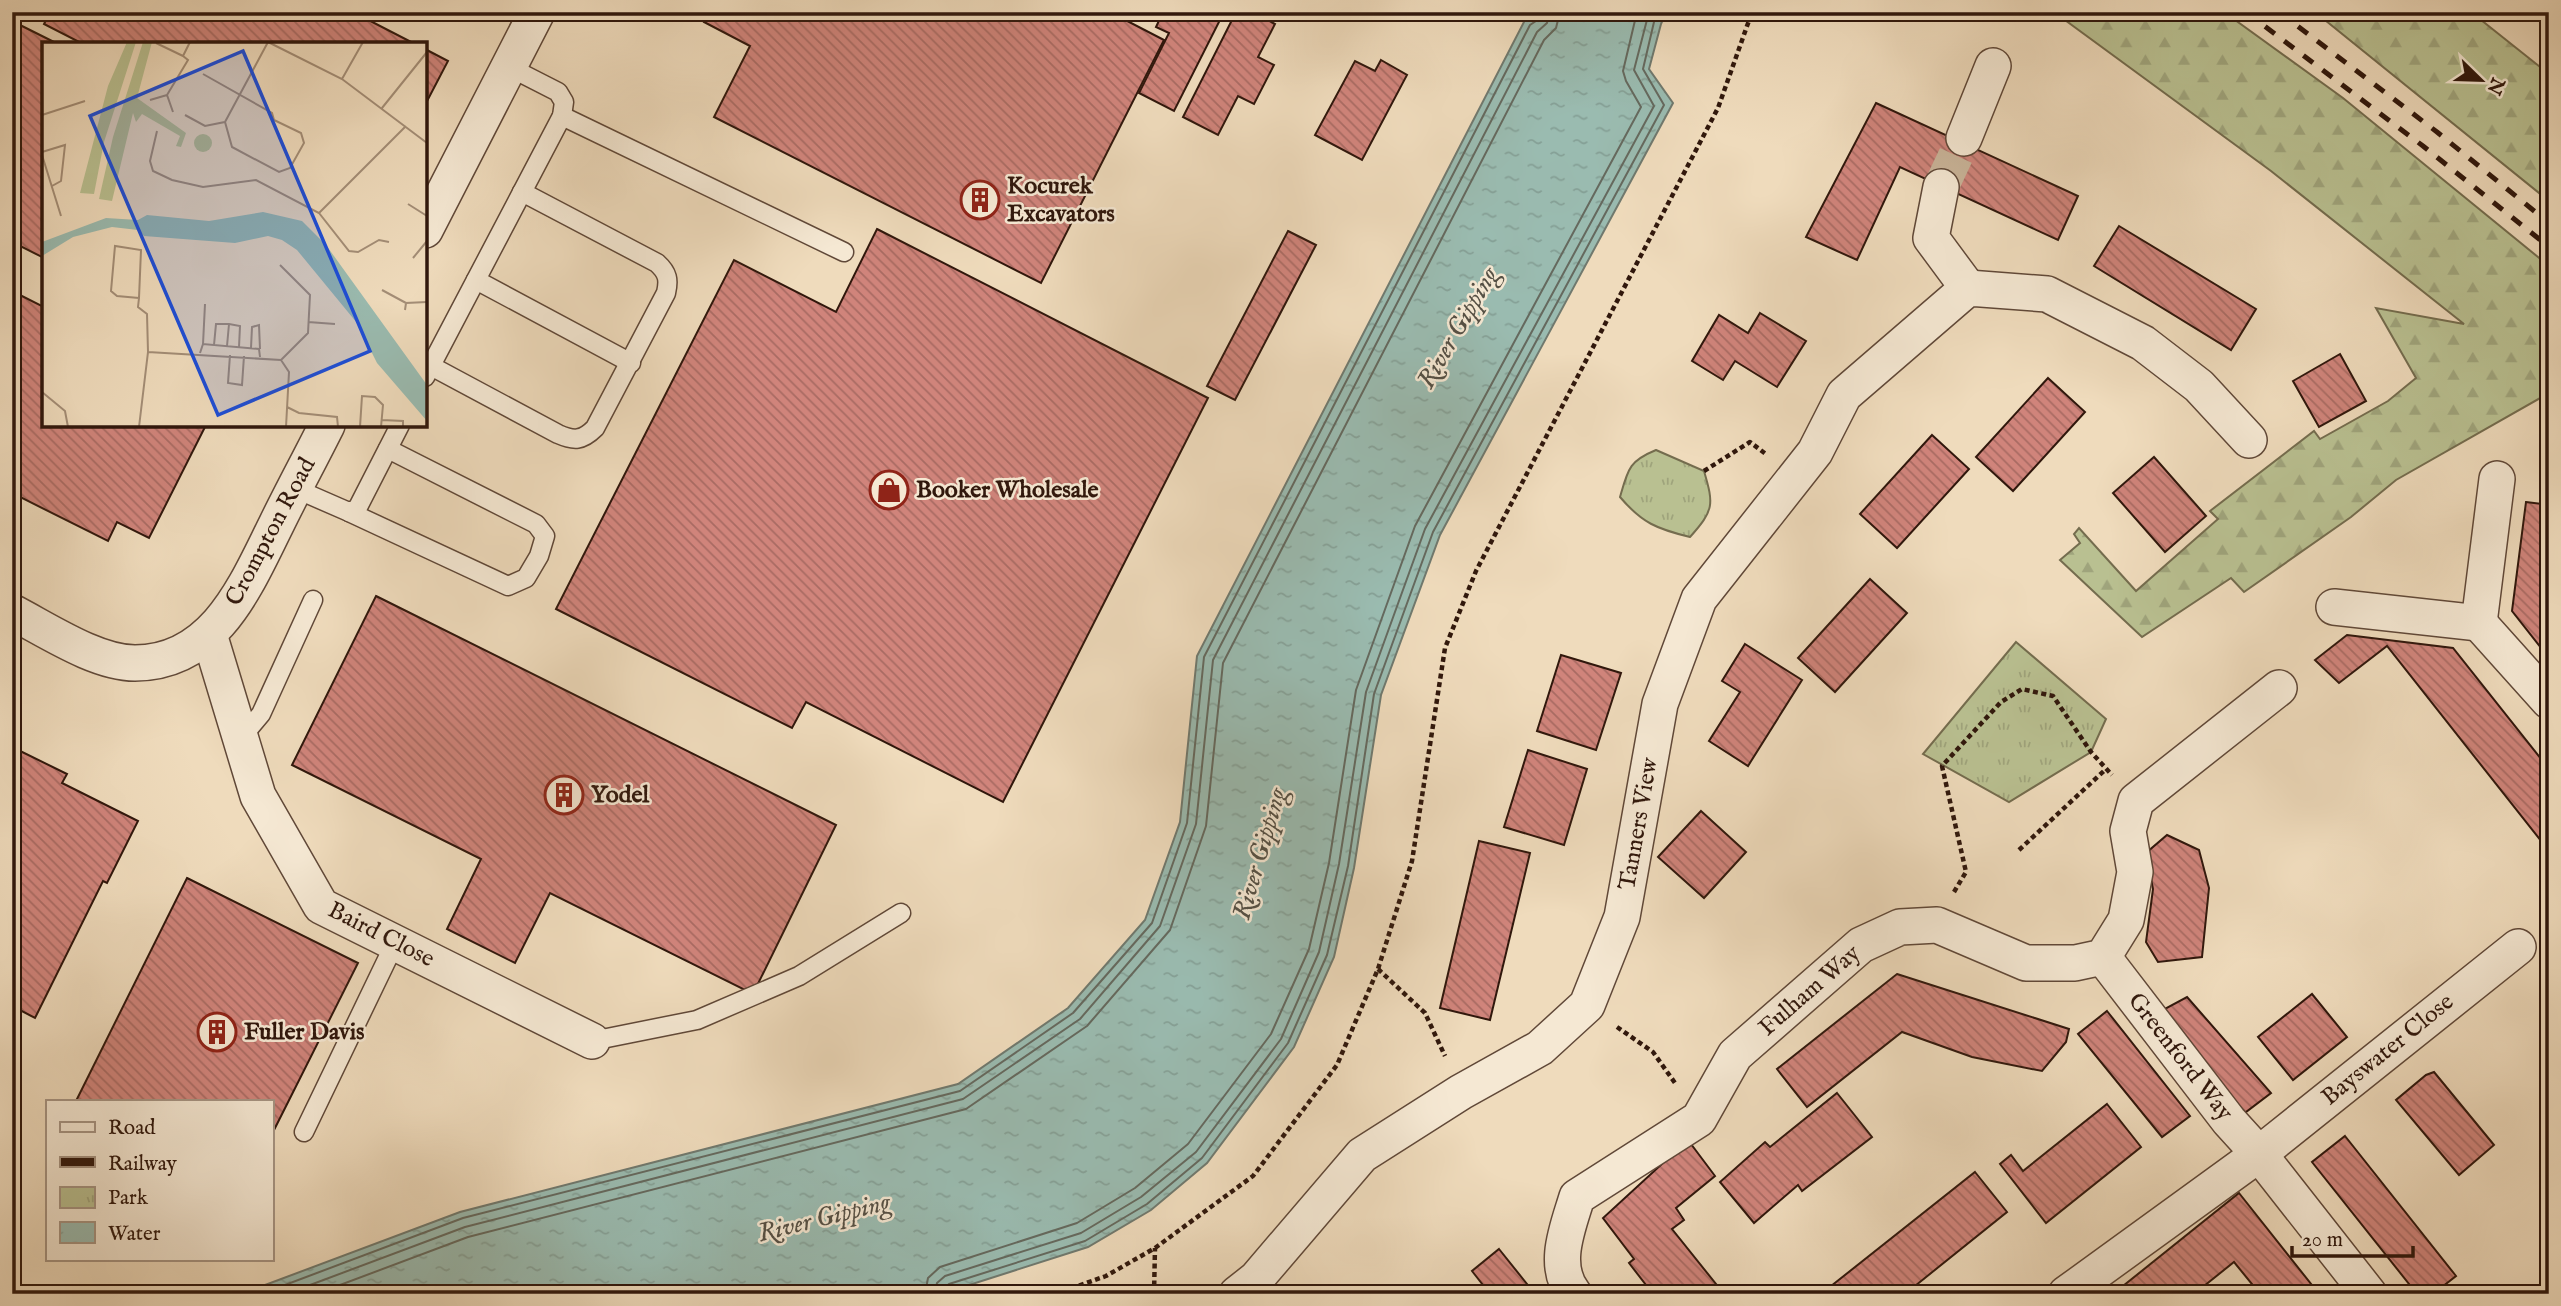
<svg xmlns="http://www.w3.org/2000/svg" width="2561" height="1306" font-family="'IM FELL English',serif">
	<defs>
		<pattern id="forest-firs" width="22" height="20" patternUnits="userSpaceOnUse" patternTransform="scale(1.75)"><rect width="22" height="20" fill="#b9c091"/><path d="M5 1l3.5 6h-7zM16 11l3.5 6h-7z" fill="#9fa47c"/></pattern>
		<pattern id="park-tufts" width="24" height="20" patternUnits="userSpaceOnUse" patternTransform="scale(1.75)"><rect width="24" height="20" fill="#b9c091"/><path d="M3 7l-1-3M5 7V3M7 7l1-3M15 17l-1-3M17 17v-4M19 17l1-3" fill="none" stroke="#9fa47c"/></pattern>
		<pattern id="water-ripples" width="26" height="14" patternUnits="userSpaceOnUse" patternTransform="scale(1.75)"><rect width="26" height="14" fill="#9abbb0"/><path d="M2 4q2-2 4 0t4 0M15 11q2-2 4 0t4 0" fill="none" stroke="#85a096"/></pattern>
		<pattern id="building-back-hatch" width="6" height="6" patternUnits="userSpaceOnUse" patternTransform="scale(1.75)"><rect width="6" height="6" fill="#d0847b"/><path d="M-1 5l2 2M0 0l6 6M5-1l2 2" fill="none" stroke="#a96b63"/></pattern>
	</defs>
	<rect width="100%" height="100%" fill="#efdbbc"/>
	<filter id="stains"><feTurbulence type="fractalNoise" baseFrequency=".00286" numOctaves="4"/><feColorMatrix values="0 0 0 0 .2 0 0 0 0 .09 0 0 0 0 .02 0 0 0 .5 -.17"/></filter>
	<radialGradient id="worn" r=".72"><stop offset=".6" stop-color="#630" stop-opacity="0"/><stop offset="1" stop-color="#630" stop-opacity=".3"/></radialGradient>
	<g fill="url(#forest-firs)" stroke="#746c4e" stroke-width="2">
		<polygon points="2054,12 2224,12 2343,98 2549,266 2549,393 2396,480 2351,517 2244,592 2231,578 2142,637 2060,560 2080,543 2074,534 2079,528 2136,591 2218,519 2210,511 2314,431 2320,439 2388,401 2416,378 2376,308 2464,324 2271,171"/>
		<polygon points="2315,12 2471,12 2549,74 2549,201"/>
	</g>
	<g fill="url(#park-tufts)" stroke="#746c4e" stroke-width="2">
		<path d="M1656,450L1704,471C1714,505 1714,510 1690,537C1657,529 1642,523 1620,497C1628,469 1629,461 1656,450Z"/>
		<polygon points="2016,642 2106,719 2091,752 2009,802 1923,754"/>
	</g>
	<polygon fill="url(#water-ripples)" stroke="#70796e" stroke-width="2" points="1544,12 1666,12 1661,24 1649,69 1673,103 1440,535 1381,695 1354,868 1334,957 1294,1047 1207,1163 1151,1210 1088,1247 941,1294 241,1294 460,1212 958,1084 1068,1008 1145,920 1180,822 1197,656 1526,18"/>
	<g fill="none" stroke-linecap="round" stroke-linejoin="round">
		<g stroke="#65695e" stroke-width="2">
			<polyline points="261,1294 463,1218 960,1091 1073,1013 1152,923 1187,823 1204,657 1530,25 1539,19 1541,12"/>
			<polyline points="286,1294 465,1227 963,1099 1080,1019 1160,926 1196,824 1213,660 1537,32 1547,23 1549,12"/>
			<polyline points="316,1294 468,1237 966,1109 1087,1026 1170,930 1206,826 1223,663 1544,40 1556,28 1560,12"/>
			<polyline points="925,1294 928,1278 940,1267 1077,1223 1135,1188 1188,1144 1271,1034 1309,949 1329,863 1356,690 1415,526 1641,107 1626,81 1623,71 1637,12"/>
			<polyline points="935,1294 937,1283 945,1276 1081,1233 1141,1197 1196,1152 1281,1039 1319,952 1339,864 1366,692 1425,529 1654,106 1634,70 1649,12"/>
			<polyline points="944,1294 945,1288 949,1284 1085,1241 1147,1204 1202,1158 1288,1043 1327,955 1348,866 1374,694 1433,532 1664,105 1643,69 1654,22 1659,12"/>
		</g>
	</g>
	<g fill="url(#building-back-hatch)" stroke="#30170c" stroke-width="2">
		<polygon points="50,12 353,12 415,44 83,44 44,24"/>
		<polygon points="709,12 1110,12 1164,40 1041,283 714,117 750,46 704,22"/>
		<polygon points="1163,12 1224,12 1174,111 1139,93 1169,33 1156,27"/>
		<polygon points="1236,12 1253,12 1275,24 1258,57 1274,65 1254,104 1238,96 1218,135 1183,117"/>
		<polygon points="2510,12 2549,12 2549,15"/>
		<polygon points="12,21 58,44 44,44 44,258 12,242"/>
		<polygon points="425,49 448,61 425,105"/>
		<polygon points="1381,60 1407,75 1362,160 1315,135 1355,61 1375,71"/>
		<polygon points="1876,103 2078,196 2058,240 1900,167 1857,260 1806,237"/>
		<polygon points="2119,226 2256,309 2231,350 2094,266"/>
		<polygon points="877,229 1208,398 1003,802 806,702 792,728 556,609 734,260 836,312"/>
		<polygon points="1288,231 1316,245 1235,400 1207,386"/>
		<polygon points="12,291 44,307 44,425 206,425 149,538 117,522 108,541 12,493"/>
		<polygon points="1760,313 1806,341 1777,387 1735,361 1723,380 1692,361 1719,315 1748,333"/>
		<polygon points="2340,354 2366,401 2319,427 2293,381"/>
		<polygon points="2048,378 2085,412 2013,491 1976,457"/>
		<polygon points="1932,435 1969,469 1897,548 1860,514"/>
		<polygon points="2154,457 2206,516 2165,552 2113,493"/>
		<polygon points="2526,502 2549,505 2549,658 2512,611"/>
		<polygon points="1870,579 1907,613 1835,692 1798,658"/>
		<polygon points="376,596 836,825 753,994 550,893 515,963 447,929 481,859 292,765"/>
		<polygon points="2347,635 2453,648 2549,769 2549,851 2387,646 2339,683 2315,660"/>
		<polygon points="1745,644 1802,680 1748,766 1709,741 1740,692 1722,681"/>
		<polygon points="1561,655 1621,673 1596,750 1537,731"/>
		<polygon points="12,747 67,774 62,783 138,821 107,883 103,881 35,1018 12,1006"/>
		<polygon points="1528,750 1587,769 1564,845 1504,827"/>
		<polygon points="1701,811 1746,852 1704,898 1658,857"/>
		<polygon points="2167,835 2199,850 2209,888 2202,957 2158,962 2146,942 2153,889 2146,853"/>
		<polygon points="1479,841 1530,853 1490,1020 1440,1008"/>
		<polygon points="187,878 358,963 271,1136 271,1101 76,1101"/>
		<polygon points="1897,974 2069,1029 2066,1042 2042,1071 1972,1057 1902,1032 1807,1107 1777,1069"/>
		<polygon points="2312,994 2347,1037 2293,1080 2258,1037"/>
		<polygon points="2187,997 2271,1093 2242,1115 2159,1012"/>
		<polygon points="2107,1011 2190,1116 2162,1137 2078,1034"/>
		<polygon points="2434,1072 2494,1145 2459,1175 2396,1100 2426,1075"/>
		<polygon points="1837,1093 1872,1137 1802,1191 1798,1185 1754,1223 1720,1182 1765,1142 1770,1147"/>
		<polygon points="2107,1104 2141,1147 2046,1223 2000,1164 2011,1155 2023,1171"/>
		<polygon points="2345,1136 2456,1276 2433,1294 2417,1294 2312,1162"/>
		<polygon points="1688,1140 1715,1176 1676,1208 1684,1220 1672,1229 1724,1294 1653,1294 1629,1263 1634,1259 1603,1218"/>
		<polygon points="1975,1172 2007,1212 1905,1294 1821,1294"/>
		<polygon points="2239,1193 2319,1294 2260,1294 2234,1262 2194,1294 2113,1294"/>
		<polygon points="1499,1249 1535,1294 1490,1294 1472,1271"/>
	</g>
	<g fill="none" stroke-linecap="round" stroke-linejoin="round">
		<polyline stroke="#c9b499" stroke-width="35" stroke-dasharray="35 18" stroke-linecap="butt" points="1941,187 1964,138"/>
		<defs>
			<g id="lane">
				<polyline points="562,116 844,252"/>
				<polyline points="476,280 631,363"/>
				<path d="M431,366L558,434C574,441 582,441 595,428L666,293C669,280 668,273 657,263L522,192"/>
				<polyline points="425,377 562,116 564,102 558,92 509,67"/>
				<polyline points="294,488 349,512 357,509 400,425"/>
				<polyline points="349,512 508,586 526,578 539,556 545,536 536,524 388,449"/>
				<polyline points="240,739 261,714 313,600"/>
				<polyline points="592,1041 697,1020 799,976 901,913"/>
				<polyline points="304,1132 395,943"/>
			</g>
			<g id="street">
				<polyline points="1964,138 1993,66"/>
				<polyline points="1941,187 1931,238 1968,288"/>
				<polyline points="425,230 537,12"/>
				<polyline points="2334,607 2479,623 2497,479"/>
				<path d="M12,612C47,630 96,663 135,663C215,663 246,585 276,525C292,492 310,459 327,425"/>
				<polyline points="2479,623 2549,701"/>
				<polyline points="209,634 258,796 321,906 592,1041"/>
				<polyline points="2103,957 2229,1121 2259,1154 2369,1294"/>
				<polyline points="1237,1294 1256,1279 1362,1155 1461,1092 1540,1048 1587,1005 1622,917 1660,704 1699,599 1815,452 1844,395 1968,288 2047,294 2143,343 2199,386 2249,440"/>
				<path d="M1574,1294C1551,1266 1568,1227 1577,1197L1699,1119L1735,1055L1861,945L1900,927L1937,925L2026,963H2075L2103,957L2126,920L2135,872L2128,831L2136,801L2279,688"/>
				<polyline points="2066,1294 2259,1154 2518,947"/>
			</g>
		</defs>
		<use href="#lane" stroke="#604838" stroke-width="21"/>
		<use href="#street" stroke="#604838" stroke-width="38"/>
		<g stroke="#30170c" stroke-width="4.5" stroke-dasharray="5 3.5" stroke-linecap="butt">
			<polyline points="1704,471 1750,442 1767,455"/>
			<polyline points="2019,850 2106,769"/>
			<polyline points="1954,892 1966,872 1942,766 2001,702 2022,689 2053,696 2091,752 2112,775"/>
			<polyline points="1378,969 1425,1013 1445,1056"/>
			<polyline points="1617,1027 1653,1052 1675,1083"/>
			<polyline points="1055,1294 1106,1276 1155,1248 1253,1176 1337,1065 1378,969 1412,861 1445,648 1476,571 1718,108 1752,12"/>
			<polyline points="1154,1294 1155,1248"/>
		</g>
		<use href="#lane" stroke="#f5e8d3" stroke-width="18"/>
		<use href="#street" stroke="#f5e8d3" stroke-width="35"/>
		<g stroke="#30170c" stroke-width="5" stroke-dasharray="12 12" stroke-linecap="butt">
			<polyline points="2246,12 2423,146 2549,247"/>
			<polyline points="2279,12 2437,132 2549,223"/>
		</g>
	</g>
	<defs>
		<symbol id="building-ring" viewBox="-11 -11 22 22"><circle r="9.5" fill="#f5e8d3" stroke="#8f2418" stroke-width="1.5"/><path d="M-4-6H4V6H1V3H-1V6H-4ZM-2.5-4.3h1.7v1.8h-1.7ZM.8-4.3h1.7v1.8H.8ZM-2.5-1h1.7V.8h-1.7ZM.8-1h1.7V.8H.8Z" fill="#8f2418"/></symbol>
		<symbol id="shop-ring" viewBox="-11 -11 22 22"><circle r="9.5" fill="#f5e8d3" stroke="#8f2418" stroke-width="1.5"/><path d="M-5-2.5h2.3a2.7 3.5 0 0 1 5.4 0H5L5.5 6h-11ZM-1.5-2.5h3a1.5 2.3 0 0 0-3 0Z" fill="#8f2418"/></symbol>
	</defs>
	<g fill-rule="evenodd">
		<use href="#building-ring" x="958" y="178" width="44" height="44"/>
		<use href="#shop-ring" x="867" y="468" width="44" height="44"/>
		<use href="#building-ring" x="542" y="773" width="44" height="44"/>
		<use href="#building-ring" x="195" y="1010" width="44" height="44"/>
	</g>
	<g text-anchor="middle" dominant-baseline="central" stroke-width="5" stroke-linejoin="round" paint-order="stroke">
		<g font-size="24" font-weight="bold" fill="#30170c" stroke="#f5e8d3" text-anchor="start">
			<text x="1007" y="186">Kocurek<tspan x="1007" dy="28">Excavators</tspan></text>
			<text x="916" y="490">Booker Wholesale</text>
			<text x="591" y="795">Yodel</text>
			<text x="244" y="1032">Fuller Davis</text>
		</g>
		<g font-size="24" fill="#30170c" stroke="#f5e8d3">
			<text transform="translate(271 532) rotate(-62)">Crompton Road</text>
			<text transform="translate(1639 824) rotate(-80)">Tanners View</text>
			<text transform="translate(381 935) rotate(27)">Baird Close</text>
			<text transform="translate(1810 991) rotate(-41)">Fulham Way</text>
			<text transform="translate(2388 1050) rotate(-39)">Bayswater Close</text>
			<text transform="translate(2180 1057) rotate(52)">Greenford Way</text>
		</g>
		<g font-size="26" font-style="italic" fill="#555045" stroke="#f5e8d3">
			<text transform="translate(1458 328) rotate(-60)">River Gipping</text>
			<text transform="translate(1260 854) rotate(-74)">River Gipping</text>
			<text transform="translate(824 1218) rotate(-14)">River Gipping</text>
		</g>
	</g>
	<g transform="translate(42 42)">
		<rect width="385" height="385" fill="#efdbbc"/>
		<path d="M85,0H94L62,100L52,152L38,151L66,44ZM101,0H110L95,56L144,91L139,105L134,104L138,94L100,72L94,80L91,71L70,159L57,157L71,95Z" fill="#b9c091"/>
		<path d="M152 101a9 9 0 1 1 18 0a9 9 0 1 1-18 0Z" fill="#b9c091"/>
		<path d="M221,170L260,179L284,203L385,343V379L335,321L315,281L255,208L240,198L226,194L193,201L102,194L96,188L70,185L31,195L0,214V200L64,176L96,178L105,173L167,179Z" fill="#9abbb0"/>
		<path fill="none" stroke="#a38d76" stroke-width="2" d="M226,0L300,37L385,101M114,1L141,14M300,37L321,0M125,53L146,18L141,14L148,0M108,58L125,53L131,70M340,66L385,10M0,73L43,59M143,73L163,84L183,80L190,105L237,130L248,126L262,101L259,91L232,78L230,71L161,32M183,80L226,0M115,89L108,119L111,129L130,138L161,145L214,138L277,171L307,209L316,210L337,198L347,200M0,110L23,103L19,139L10,144M0,113L19,174M366,162L385,174M277,171L364,84M371,216L385,199M238,223L268,253L266,291L239,318M340,248L364,261M97,256L75,254L69,249L73,204L99,208L97,256L96,265L105,272L106,310L97,385M363,268L364,261L385,260M266,280L293,282M161,302L163,262M172,303L174,282H187L198,284L197,305M185,304L187,282M209,306L210,285L217,283L218,307M106,310L239,318M158,311L161,302L217,307L218,315M188,313L186,341L200,343L202,314M239,318L247,330L244,385M0,350L23,369L26,385M245,365L257,371L295,375L296,385M340,378L361,379V385M318,385L320,354L333,355L341,363L339,385"/>
		<path fill="#1d4ed8" fill-opacity="0.15" stroke="#1d4ed8" stroke-width="3.5" d="M201,9L328,309L176,373L48,74Z"/>
		<rect width="385" height="385" fill="none" stroke="#30170c" stroke-width="3.5"/>
	</g>
	<rect width="2561" height="1306" fill="none" stroke="#efdbbc" stroke-width="42"/>
	<rect x="14" y="14" width="2533" height="1278" fill="none" stroke="#30170c" stroke-width="3.5"/>
	<rect x="21" y="21" width="2519" height="1264" fill="none" stroke="#30170c" stroke-width="2"/>
	<rect x="46" y="1100" width="228" height="161" fill="#f5e8d3" stroke="#a69483" stroke-width="2"/>
	<rect x="60" y="1122" width="35" height="10" fill="#f5e8d3" stroke="#a69483" stroke-width="2"/>
	<text x="108" y="1134" font-size="21" fill="#30170c">Road</text>
	<rect x="60" y="1157" width="35" height="10" fill="#30170c" stroke="#a69483" stroke-width="2"/>
	<text x="108" y="1170" font-size="21" fill="#30170c">Railway</text>
	<rect x="60" y="1187" width="35" height="21" fill="url(#park-tufts)" stroke="#a69483" stroke-width="2"/>
	<text x="108" y="1204" font-size="21" fill="#30170c">Park</text>
	<rect x="60" y="1222" width="35" height="21" fill="url(#water-ripples)" stroke="#a69483" stroke-width="2"/>
	<text x="108" y="1240" font-size="21" fill="#30170c">Water</text>
	<g transform="translate(2481 80) rotate(113)" stroke="#f5e8d3" stroke-width="5" paint-order="stroke">
	<path d="M0-5L12 26L0 18L-12 26Z" fill="#30170c"/>
	<text y="-10" font-size="19" font-weight="bold" text-anchor="middle" fill="#30170c">N</text>
	</g>
	<path d="M2292 1246v10h121v-10" fill="none" stroke="#30170c" stroke-width="3.5"/>
	<text x="2302" y="1246" font-size="21" fill="#30170c" stroke="#f5e8d3" stroke-width="5" paint-order="stroke">20 m</text>
	<rect width="100%" height="100%" filter="url(#stains)"/>
	<rect width="100%" height="100%" fill="url(#worn)"/>
</svg>
